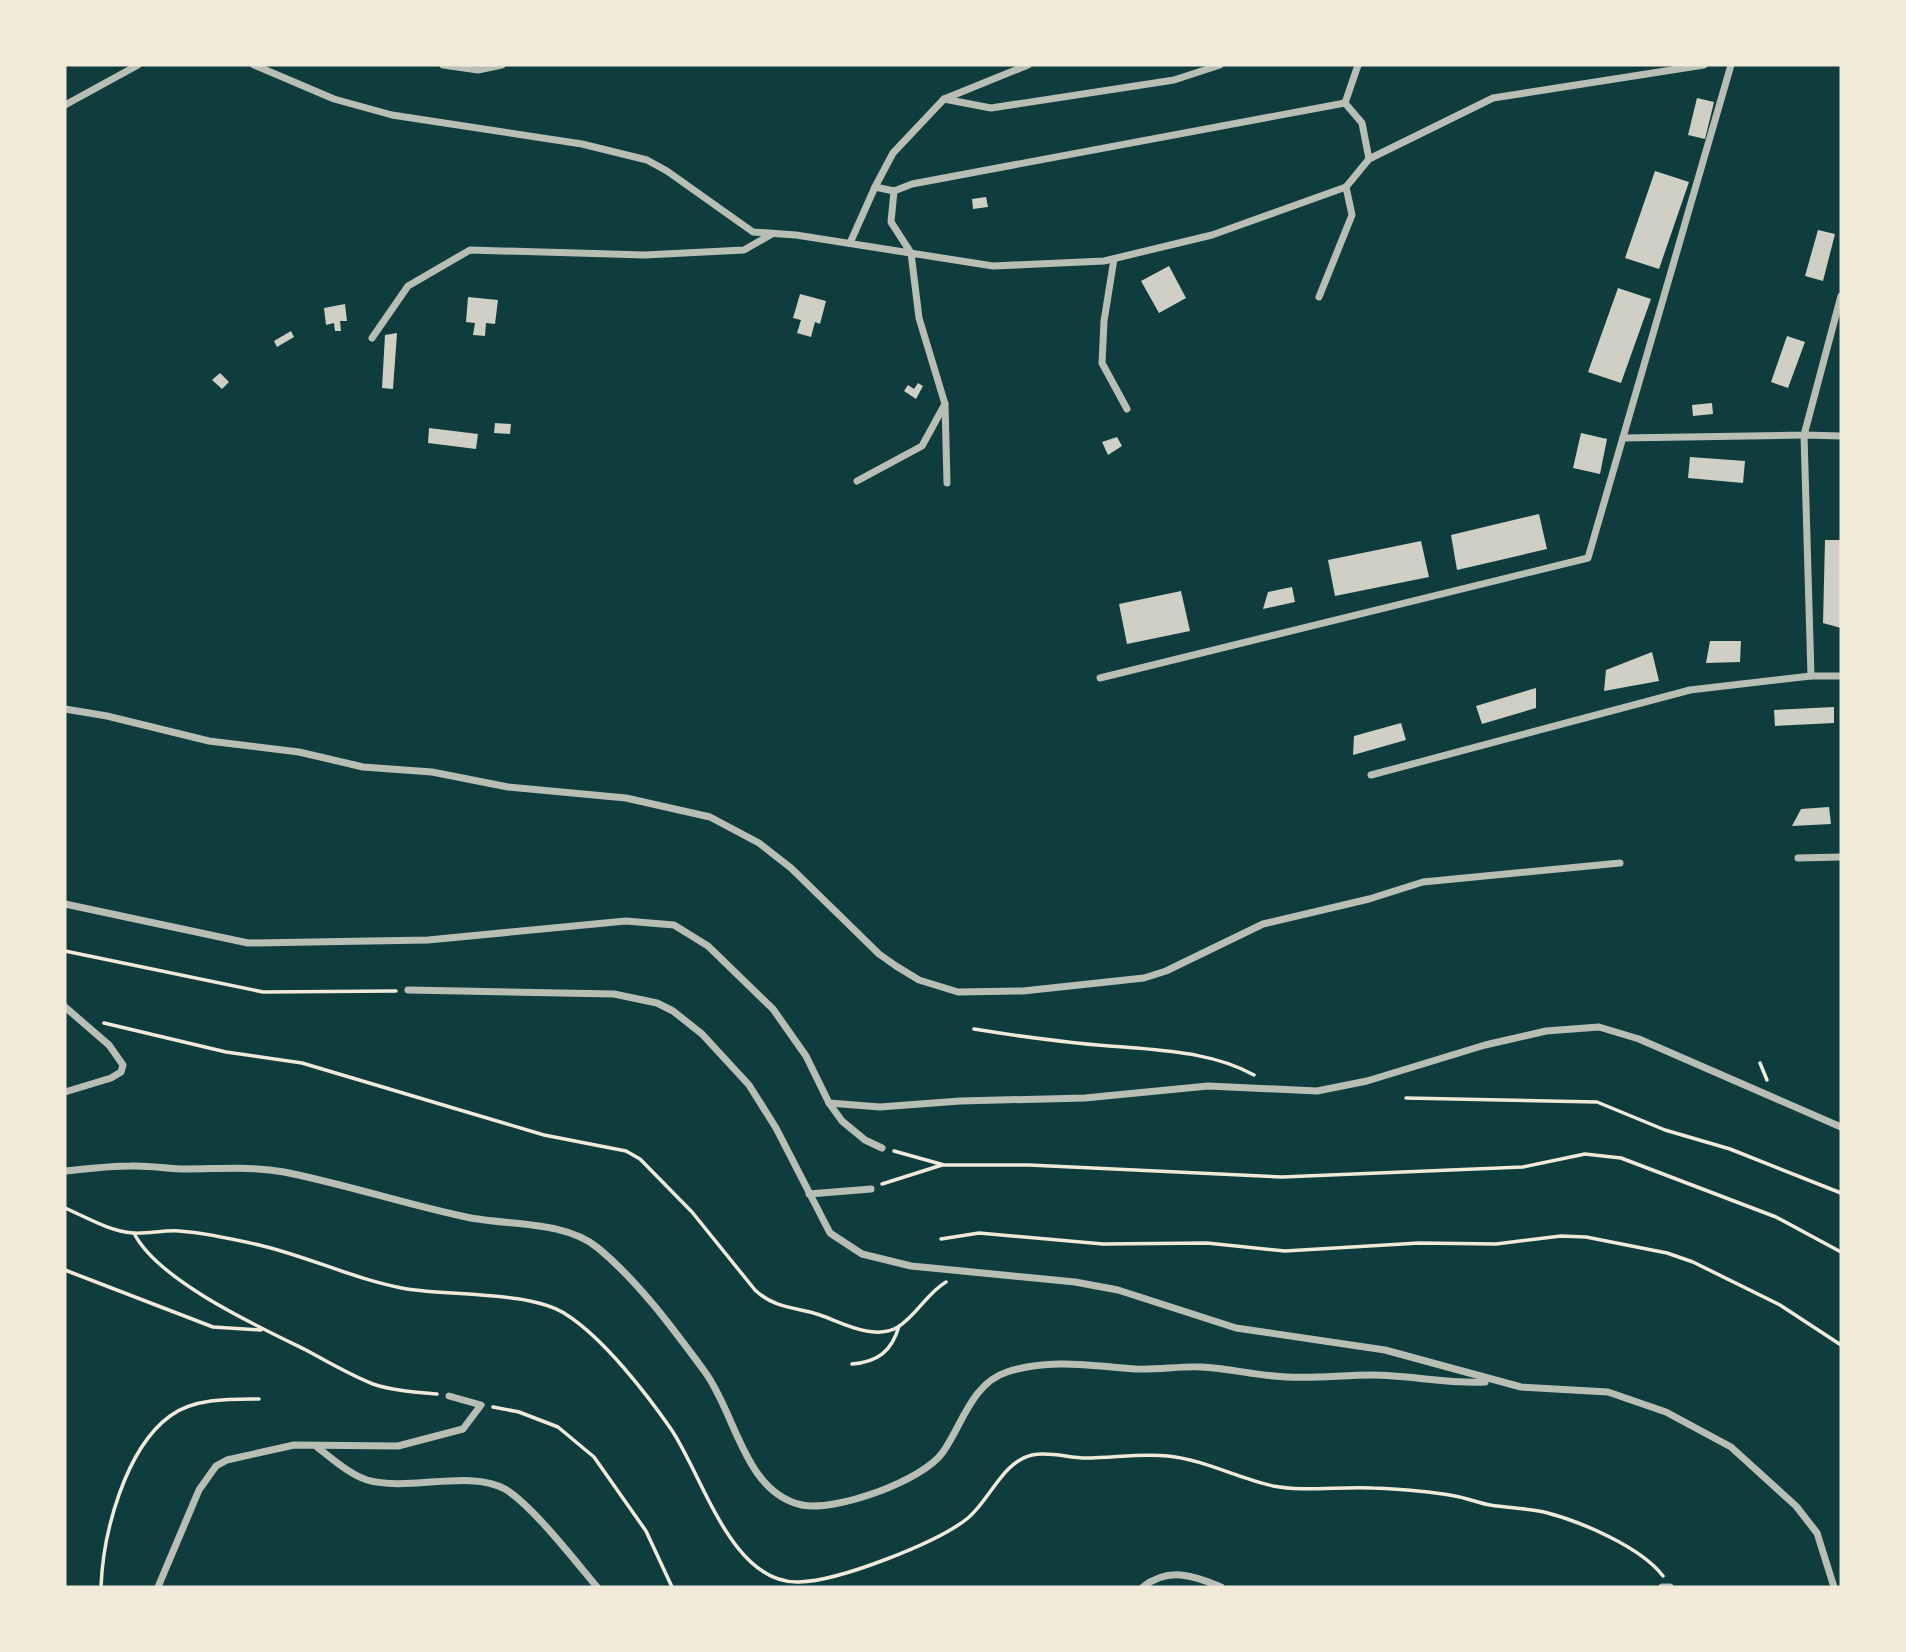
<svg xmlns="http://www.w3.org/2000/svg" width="1906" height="1652" font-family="Commissioner,sans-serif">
	<rect width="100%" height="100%" fill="#0f3d3e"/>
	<g fill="#cfcfc3">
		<polygon points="1697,98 1714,102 1705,139 1688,135"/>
		<polygon points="1655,171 1689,182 1659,269 1625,258"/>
		<polygon points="986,197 988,207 973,209 972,199"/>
		<polygon points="1818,230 1835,234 1823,281 1805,276"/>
		<polygon points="1169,266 1186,298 1159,313 1141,281"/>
		<polygon points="1618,288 1651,299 1621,383 1588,372"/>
		<polygon points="800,294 826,301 820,324 815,322 811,337 797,333 801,320 793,318"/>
		<polygon points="468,297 498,300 495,324 486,323 485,336 473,335 475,323 466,322"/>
		<polygon points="345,304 347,321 340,321 341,331 335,331 334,323 326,325 324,308"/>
		<polygon points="291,331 294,337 277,347 274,341"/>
		<polygon points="397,333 393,389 382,388 385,335"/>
		<polygon points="1787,336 1805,342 1788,388 1771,382"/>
		<polygon points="220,373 229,382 222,389 212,380"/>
		<polygon points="918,383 923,386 916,399 904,391 908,385 914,389"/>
		<polygon points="1712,403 1713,414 1693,416 1692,405"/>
		<polygon points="495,423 511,424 510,434 494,433"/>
		<polygon points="429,428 478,434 476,449 428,443"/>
		<polygon points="1581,433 1607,439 1600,474 1573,468"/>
		<polygon points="1117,437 1122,446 1108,455 1102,442"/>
		<polygon points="1690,457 1745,461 1743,483 1688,478"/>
		<polygon points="1539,514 1547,549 1457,570 1451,535"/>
		<polygon points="1825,540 1841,540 1841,628 1823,623"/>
		<polygon points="1421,541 1429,577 1335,596 1328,560"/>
		<polygon points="1292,587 1295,602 1263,609 1268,592"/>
		<polygon points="1181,591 1190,631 1127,644 1119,604"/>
		<polygon points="1710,641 1741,641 1740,662 1706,663"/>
		<polygon points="1652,652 1659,681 1604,691 1606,670"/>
		<polygon points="1536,688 1536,708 1482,724 1476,706"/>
		<polygon points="1834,707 1834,723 1775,726 1774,710"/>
		<polygon points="1401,723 1406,740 1353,755 1354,736"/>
		<polygon points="1829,807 1831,824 1792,826 1801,809"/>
	</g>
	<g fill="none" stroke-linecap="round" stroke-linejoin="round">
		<g stroke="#f1e9da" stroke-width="3.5">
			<polyline points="65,951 263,992 396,991"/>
			<path d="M104,1023L226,1052L302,1063L544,1135L626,1151L640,1159L692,1212L755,1290C775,1309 796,1307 820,1315C843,1323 874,1341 898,1327C917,1315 927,1293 946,1282"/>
			<path d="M974,1029C1024,1037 1074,1044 1124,1047C1168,1051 1214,1053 1254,1075"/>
			<polyline points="1760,1063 1767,1080"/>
			<polyline points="1406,1098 1597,1102 1665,1130 1730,1149 1841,1193"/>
			<polyline points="894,1151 944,1165 1029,1165 1282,1177 1523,1167 1585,1154 1621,1158 1776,1217 1841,1252"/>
			<polyline points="882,1184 942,1165"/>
			<path d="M65,1208C86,1217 109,1231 133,1233C148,1234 163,1230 179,1231C206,1233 233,1239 259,1245C310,1257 356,1280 407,1289C452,1296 532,1291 567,1315C604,1339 646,1393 671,1429C703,1476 731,1584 799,1582C839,1581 937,1543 968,1518C990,1500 1002,1462 1032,1455C1049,1451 1069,1458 1086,1458C1113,1458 1141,1453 1168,1456C1205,1460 1237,1478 1273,1486C1304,1492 1341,1486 1373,1488C1400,1489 1428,1491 1455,1496C1467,1498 1478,1503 1490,1505C1508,1508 1526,1508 1544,1512C1580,1521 1641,1547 1663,1576"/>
			<path d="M134,1233C157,1280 259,1327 306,1350C328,1362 350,1375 373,1384C394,1391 415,1392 437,1394"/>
			<polyline points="941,1239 979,1233 1103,1244 1207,1243 1285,1251 1419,1243 1496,1244 1561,1236 1586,1237 1667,1253 1693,1262 1780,1305 1841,1345"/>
			<polyline points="65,1270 213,1327 261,1330"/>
			<path d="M852,1364C878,1362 892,1351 899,1326"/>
			<polyline points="493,1407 519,1412 558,1427 594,1457 646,1531 672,1587"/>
			<path d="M101,1587C103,1533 125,1449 170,1416C194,1398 231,1399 259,1399"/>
		</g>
		<g stroke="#b8beb3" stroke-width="7">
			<polyline points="254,65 334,99 392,115 582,144 647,160 667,171 753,232 796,235 993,266 1104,261 1212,235 1346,187 1369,159 1362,123 1345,103 912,184 894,191 891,222 911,253 919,318 945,404 922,446 857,481"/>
			<polyline points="443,65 478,70 502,65"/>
			<polyline points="944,99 991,108 1174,80 1220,65"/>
			<polyline points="1345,103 1358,65"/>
			<polyline points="65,105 138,65"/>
			<polyline points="1369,159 1493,98 1704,65"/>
			<polyline points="875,187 893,153 944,99 1028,65"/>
			<polyline points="850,243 875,187 894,191"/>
			<polyline points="1114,259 1104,321 1102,363 1127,409"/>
			<polyline points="1319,297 1352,215 1346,187"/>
			<polyline points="372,338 408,286 470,250 645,255 744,250 772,234"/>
			<polyline points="945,404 947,483"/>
			<polyline points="1841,436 1804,435 1811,676 1841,676"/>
			<polyline points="1623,438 1804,435 1841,296"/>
			<polyline points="1100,678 1588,558 1731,65"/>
			<polyline points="65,709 107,716 209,741 299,752 363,767 432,772 508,787 626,798 710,817 759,843 791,868 879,954 896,966 919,980 958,992 1023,991 1144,978 1166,971 1263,924 1369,899 1423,882 1620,863"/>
			<polyline points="1371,775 1690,690 1811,676"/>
			<polyline points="1798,858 1841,857"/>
			<polyline points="65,904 248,943 428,940 626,921 674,925 708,946 773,1009 806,1056 829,1103 842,1121 865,1140 882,1148"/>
			<polyline points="408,990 614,994 657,1003 673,1011 702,1034 749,1085 776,1128 830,1233 862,1254 911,1266 1075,1282 1118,1290 1236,1328 1385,1350 1521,1387 1608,1392 1666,1412 1731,1447 1796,1506 1817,1533 1834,1587"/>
			<polyline points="65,1007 109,1045 123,1065 121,1072 111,1078 65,1092"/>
			<polyline points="829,1103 880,1107 960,1101 1085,1098 1208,1086 1317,1091 1367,1081 1485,1045 1546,1031 1599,1027 1639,1039 1841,1127"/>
			<path d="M65,1171C86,1169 108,1166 130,1166C149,1165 168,1169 187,1169C220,1169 251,1166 284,1172C345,1184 404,1204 466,1217C508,1226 564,1220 598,1248C639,1282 674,1330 705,1372C736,1414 744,1492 802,1505C835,1512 923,1481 943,1452C962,1425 972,1383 1007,1372C1050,1358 1093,1366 1136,1369C1158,1370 1180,1366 1201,1367C1226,1368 1250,1374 1274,1376C1307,1380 1339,1375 1372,1375C1410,1375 1447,1384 1485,1382"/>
			<polyline points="809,1194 871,1189"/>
			<path d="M318,1448C333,1459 349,1474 367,1480C409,1492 469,1469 505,1489C532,1505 576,1562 597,1587"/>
			<polyline points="158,1587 199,1490 216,1466 227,1460 294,1445 398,1446 463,1429 481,1405 449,1396"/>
			<path d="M1143,1587C1168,1567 1193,1575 1221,1587"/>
			<polyline points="1662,1587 1670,1587"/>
		</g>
	</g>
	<rect width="1906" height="1652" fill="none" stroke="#f1e9da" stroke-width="133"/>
</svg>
